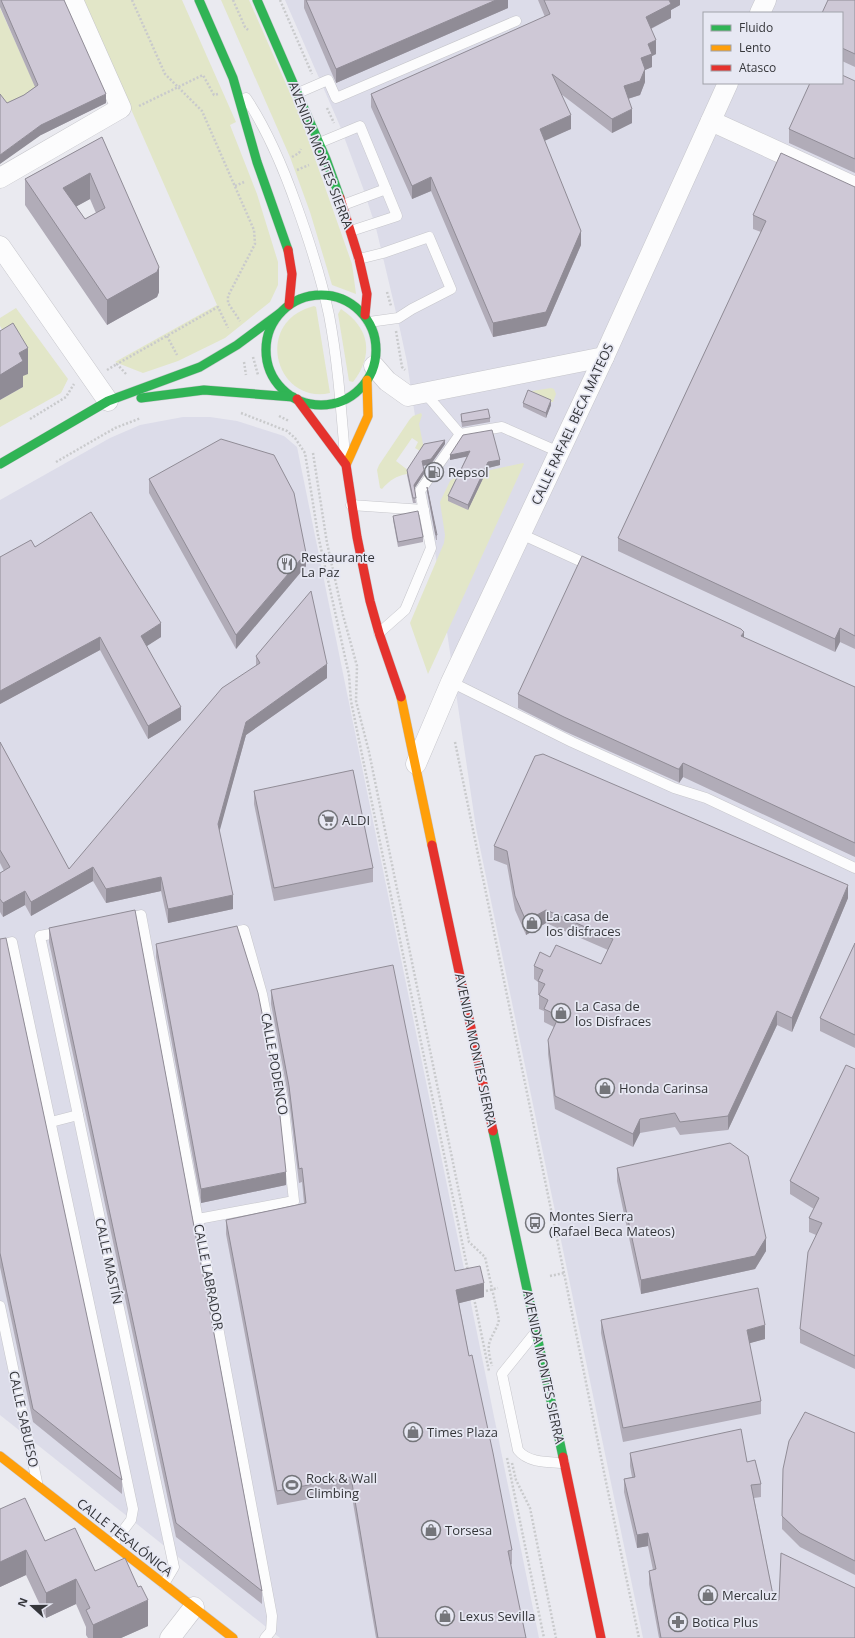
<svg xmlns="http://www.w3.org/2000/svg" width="855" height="1638" font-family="'Open Sans',sans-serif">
	<rect width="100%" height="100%" fill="#eaeaf0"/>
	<g fill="#dcdce9" fill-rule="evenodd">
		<path d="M285,0H855V1638H643L476,828L407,362L399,325L376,228L363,188L340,126ZM704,13H842V83H704Z"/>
		<polygon points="183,417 210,417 237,421 284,436 297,447 539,1638 280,1638 0,1415 0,500 110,438 140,425"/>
	</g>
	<g fill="#e2e6c8">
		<polygon points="83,0 182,0 236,122 230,125 257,194 278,262 278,285 270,302 225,338 178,361 143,373 115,362 217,305"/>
		<polygon points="221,0 249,0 300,116 352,264 356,294 332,285 310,212 290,157"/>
		<polygon points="0,8 37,90 5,110 0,103"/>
		<path d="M314,306L316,307L330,393C276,405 252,322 314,306Z"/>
		<polygon points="16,308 68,379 61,393 0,427 0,400 23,387 13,348 0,326 0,318"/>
		<path d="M341,309C370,328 374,355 353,382L349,381L338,314Z"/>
		<polygon points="551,388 554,389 556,394 553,402 551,402 531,393 532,391"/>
		<path d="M421,413L422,415L419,424L424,449L422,452L415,448L418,442L412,438L396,461L409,471L407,474C396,476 390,480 382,489L380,488L377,470L379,465L410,419L413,416Z"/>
		<polygon points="523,463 524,464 428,674 410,623 444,543 445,535 440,502 450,481 454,478"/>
	</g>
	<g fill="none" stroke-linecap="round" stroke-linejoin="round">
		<defs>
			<g id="lane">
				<polyline points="298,93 328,80 336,98 516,21"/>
				<path d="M246,98C268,131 283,167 296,204C309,240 321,277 329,315C338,362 341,409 345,456"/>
				<polyline points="319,143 360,126 397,216 351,231"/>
				<polyline points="343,205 386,189"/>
				<polyline points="359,259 383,253 429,237 451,289 412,309 398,318 369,322"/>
				<polyline points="425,393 460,434 502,427 559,452"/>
				<polyline points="351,505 424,510"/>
				<polyline points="521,534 591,566"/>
				<polyline points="379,633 405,610 431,548 420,491 460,434"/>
				<polyline points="451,682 572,742 674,788 706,798 855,868"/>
				<polyline points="124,919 141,915 272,1616 271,1631 265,1638"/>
				<polyline points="61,932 40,936 174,1567 164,1584"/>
				<polyline points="0,945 12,942 133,1509 131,1520 113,1544"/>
				<polyline points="51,1122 78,1115"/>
				<polyline points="198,1219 294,1201 283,1101 262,994 244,930 226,934"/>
				<polyline points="0,1306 37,1482"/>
				<path d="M535,1333L502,1374L518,1450C528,1463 548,1462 564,1463"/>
			</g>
			<g id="street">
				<polyline points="760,13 766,0"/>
				<polyline points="711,121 855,187"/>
				<polyline points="0,178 121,108 73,0"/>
				<polyline points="0,246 108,401"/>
				<polyline points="374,366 387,381 408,396 604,357"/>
				<polyline points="416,764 451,682 604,357 728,83"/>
				<polyline points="170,1638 194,1607"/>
			</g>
			<g id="fast">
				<polyline points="199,0 233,78 257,162 288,250"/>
				<polyline points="257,0 326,159 340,198"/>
				<circle cx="321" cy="350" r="55"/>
				<polyline points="141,398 204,390 293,397"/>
				<polyline points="0,464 108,401 200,367 237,345 280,313"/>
				<polyline points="493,1131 563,1457"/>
			</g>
			<g id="slow">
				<polyline points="346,465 368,416 367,380"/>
				<polyline points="401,697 432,845"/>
				<polyline points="0,1456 233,1638"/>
			</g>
			<g id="jam">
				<polyline points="340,198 359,259 367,294 365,315"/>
				<polyline points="288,250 292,274 289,305"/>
				<polyline points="297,399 346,465 357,537 370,601 379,633 401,697"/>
				<polyline points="432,845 493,1131"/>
				<polyline points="563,1457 601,1638"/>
			</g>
		</defs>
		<use href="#lane" stroke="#c6c6cb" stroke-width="11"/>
		<use href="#street" stroke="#c6c6cb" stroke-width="21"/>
		<use href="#fast" stroke="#c6c6cb" stroke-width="10"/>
		<use href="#slow" stroke="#c6c6cb" stroke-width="10"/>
		<use href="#jam" stroke="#c6c6cb" stroke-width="10"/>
		<g stroke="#c9cacc" stroke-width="2.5" stroke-dasharray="2 2" stroke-linecap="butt">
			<polyline points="132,0 165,74 202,111 254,230 255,244 228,296 228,303 240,321"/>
			<polyline points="233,0 245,27 248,30"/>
			<polyline points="280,0 312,74"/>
			<polyline points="139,106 203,75 214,95 218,94"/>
			<polyline points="327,108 334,123"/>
			<polyline points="292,157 299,153 301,149"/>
			<polyline points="297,170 309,165"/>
			<polyline points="235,186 244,182"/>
			<polyline points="387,292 391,306"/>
			<polyline points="396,331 402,367 405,370"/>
			<polyline points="167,336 177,355"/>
			<polyline points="253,357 258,375"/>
			<polyline points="244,362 246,375"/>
			<polyline points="107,370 117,364"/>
			<polyline points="126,374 117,364 218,307 228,328"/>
			<polyline points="241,413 287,431 295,438 305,453 318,535 349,675 351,701 468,1271"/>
			<polyline points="279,416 289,421"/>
			<polyline points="30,419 66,397 74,384"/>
			<path d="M313,453L327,543L343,615L357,666L356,701L369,752L468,1236L469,1242L485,1257L499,1320C497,1329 491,1336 489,1344C488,1351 490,1359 492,1366"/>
			<polyline points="56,462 115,428 141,418"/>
			<polyline points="455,742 564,1273"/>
			<polyline points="550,1276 564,1273 606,1482 639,1638"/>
			<polyline points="486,1291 498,1288"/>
			<polyline points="474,1298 489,1371"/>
			<polyline points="507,1458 544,1638"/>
			<polyline points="512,1463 516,1480 530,1508 556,1638"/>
		</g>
		<use href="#lane" stroke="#fcfcfd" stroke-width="10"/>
		<use href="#street" stroke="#fcfcfd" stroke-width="20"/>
		<use href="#fast" stroke="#30b455" stroke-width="9"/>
		<use href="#slow" stroke="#ff9f0a" stroke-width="9"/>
		<use href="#jam" stroke="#e5322d" stroke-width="9"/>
	</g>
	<g fill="#b1acb8" fill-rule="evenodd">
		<polygon points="0,0 64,0 106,103 41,135 7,103 24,95 35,87 0,7"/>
		<polygon points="304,0 508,0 508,8 336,83 304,8"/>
		<polygon points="538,0 680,0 680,5 671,10 671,18 651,29 656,54 652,56 652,67 645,70 645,82 640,95 628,99 632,123 612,133 561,94 571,129 544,140 581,245 546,326 493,337 431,191 412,199 371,107 371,94 545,17"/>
		<polygon points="855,0 855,67 842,61 842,13"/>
		<polygon points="855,81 855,173 789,143 789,129"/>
		<path d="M102,137L159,292L157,297L107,325L25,205V179ZM90,199L96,213L85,219L76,206Z"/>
		<polygon points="855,187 855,649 840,642 835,652 618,551 618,538 761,232 753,229 753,215"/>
		<polygon points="523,403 551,405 546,418 523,407"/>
		<polygon points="461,414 490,418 490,422 462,427 461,419"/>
		<polygon points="463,435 500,465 488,468 468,510 448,501 448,496 467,456 450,460"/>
		<polygon points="445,444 431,464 423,466 424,474 414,489 416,503 413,503 407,475 407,470"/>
		<polygon points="149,479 306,566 236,649 149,493"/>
		<polygon points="427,487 437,535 437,540 436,540 427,492"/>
		<polygon points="393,516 423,537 423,542 398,547 393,520"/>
		<polygon points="35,547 161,637 146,646 181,720 148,739 100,650 0,704 0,557"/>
		<polygon points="744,638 855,687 855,857 683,777 679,783 678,782 564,731 518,708 518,694"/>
		<polygon points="256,656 327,678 246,735 219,831 233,909 168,923 161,891 106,903 93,881 31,916 25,905 3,917 0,912 0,873 4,871 0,863 0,742 69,869 256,666"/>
		<polygon points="254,791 373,868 373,882 274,901 254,804"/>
		<polygon points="494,846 848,898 792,1032 777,1025 728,1130 680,1135 675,1127 640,1133 633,1147 555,1109 548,1054 548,1040 554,1027 544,1022 544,1011 539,1009 539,995 538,995 538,982 534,979 534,966 550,957 601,964 608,950 546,923 526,935 515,910 507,865 494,860"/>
		<polygon points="49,928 262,1591 262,1604 176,1537 49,942"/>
		<polygon points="0,939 122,1480 122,1494 33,1422 0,1267"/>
		<polygon points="855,943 855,1048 820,1031 820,1018"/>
		<polygon points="156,944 286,1185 201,1203 156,957"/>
		<polygon points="271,990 455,1271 484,1297 459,1303 469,1356 512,1550 512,1564 510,1565 526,1638 376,1638 351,1491 277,1505 226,1234 226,1220 304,1203 302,1182 299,1183 289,1100 271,1004"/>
		<polygon points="855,1069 855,1369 800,1343 800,1329 816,1235 809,1232 809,1218 814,1209 790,1194 790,1181"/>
		<polygon points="617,1168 766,1251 755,1269 641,1294 617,1181"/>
		<polygon points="601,1320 765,1339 749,1343 761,1401 761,1414 623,1442 601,1333"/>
		<polygon points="855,1433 855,1575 800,1547 782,1529 782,1516"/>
		<polygon points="630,1453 747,1462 761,1484 761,1497 754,1498 774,1600 855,1638 659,1638 649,1584 649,1571 653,1570 648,1546 637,1548 624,1492 624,1479 632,1477 630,1466"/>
		<polygon points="0,1509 45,1541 95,1571 148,1626 121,1638 88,1638 86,1635 86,1627 76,1604 46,1618 26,1575 0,1587"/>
	</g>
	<g fill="#908c96">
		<polygon points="496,0 508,0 508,8 336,83 336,69"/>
		<polygon points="669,0 680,0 680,5 671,10 671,18 646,31 646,17"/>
		<polygon points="656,40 656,54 652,56 652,67 645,70 645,82 640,95 624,100 624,86 641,58 648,44"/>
		<polygon points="106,94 106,103 41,135 0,164 0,155 41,125"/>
		<polygon points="632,109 632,123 612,133 612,119"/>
		<polygon points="571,115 571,129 540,143 540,129"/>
		<polygon points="90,173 90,199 63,214 63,188"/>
		<polygon points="431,177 431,191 412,199 412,186"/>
		<polygon points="581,231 581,245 546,326 493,337 493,323"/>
		<polygon points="159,267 159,292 157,297 107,325 107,300"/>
		<polygon points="28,348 28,374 23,376 23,387 0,400 0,375 19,353"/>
		<polygon points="551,400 551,405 546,418 546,413"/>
		<polygon points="445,440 445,444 431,464 422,466 422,461"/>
		<polygon points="470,451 470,456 450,460 450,455"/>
		<polygon points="500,460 500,465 488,468 468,510 468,505 488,462"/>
		<polygon points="424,470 424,474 414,489 414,485"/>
		<polygon points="306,553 306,566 236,649 236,635"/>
		<polygon points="161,623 161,637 141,650 141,636"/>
		<polygon points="840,628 840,642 835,652 835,639"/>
		<polygon points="744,632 744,645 741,636"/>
		<polygon points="100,637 100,650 0,704 0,691"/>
		<polygon points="327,664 327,678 246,735 218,837 218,824 246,722"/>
		<polygon points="181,707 181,720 148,739 148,726"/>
		<polygon points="683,763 683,777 679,783 679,769"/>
		<polygon points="93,867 93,881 31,916 31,902"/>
		<polygon points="161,877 161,891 106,903 106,889"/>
		<polygon points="848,885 848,898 792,1032 792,1018"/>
		<polygon points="25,891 25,905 3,917 3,903"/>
		<polygon points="233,895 233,909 168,923 168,909"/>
		<polygon points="546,910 546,923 526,935 526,921"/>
		<polygon points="777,1011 777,1025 728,1130 728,1116"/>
		<polygon points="640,1119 640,1133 633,1147 633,1134"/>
		<polygon points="286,1172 286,1185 201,1203 201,1189"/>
		<polygon points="766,1238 766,1251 755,1269 641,1294 641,1280"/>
		<polygon points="484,1283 484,1297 456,1304 456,1290"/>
		<polygon points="765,1325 765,1339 747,1344 747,1330"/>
		<polygon points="648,1533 648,1546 637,1548 637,1535"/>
		<polygon points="26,1550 26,1575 0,1587 0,1562"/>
		<polygon points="76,1579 76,1604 46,1618 46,1593"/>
		<polygon points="148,1600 148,1626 121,1638 93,1638 93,1625"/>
	</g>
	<g fill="#cec8d6" stroke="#908c96" fill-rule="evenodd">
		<polygon points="1,0 64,0 106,94 41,125 0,155 0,94 7,103 24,95 38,85"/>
		<polygon points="306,0 496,0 336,69"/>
		<polygon points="544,0 669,0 671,4 646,17 656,40 648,44 652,54 641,58 645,69 640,81 624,86 632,109 612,119 552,74 571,115 540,129 581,231 546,312 493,323 431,177 412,186 371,94 550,14"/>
		<polygon points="828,0 855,0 855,54 842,48 842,13 822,13"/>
		<polygon points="842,75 855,81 855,159 789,129 810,83 842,83"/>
		<path d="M102,137L159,267L157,272L107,300L25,179ZM90,173L105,208L85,219L63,188Z"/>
		<polygon points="781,153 855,187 855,636 840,628 835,639 618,538 766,221 753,215"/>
		<polygon points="13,323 28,348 19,353 23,361 0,375 0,331"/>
		<polygon points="528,390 551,400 546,413 523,403"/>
		<polygon points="488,409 490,418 462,422 461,414"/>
		<polygon points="492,430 500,460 488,462 468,505 448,496 470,451 450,455 463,435"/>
		<polygon points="221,439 274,455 294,493 306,553 236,635 149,479"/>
		<polygon points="445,440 431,459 422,461 424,470 414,485 416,498 413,498 407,470 424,444"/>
		<polygon points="427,487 437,535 436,535"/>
		<polygon points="418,511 423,537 398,542 393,516"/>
		<polygon points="91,512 161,623 141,636 181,707 148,726 100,637 0,691 0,557 31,540 35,547"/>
		<polygon points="582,556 741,629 744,632 741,636 855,687 855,843 683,763 679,769 678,769 564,717 518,694"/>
		<polygon points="311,591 327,664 246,722 218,824 233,895 168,909 161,877 106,889 93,867 31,902 25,891 3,903 0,899 0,873 10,867 0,850 0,742 69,869 222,688 260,663 256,656"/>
		<polygon points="543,754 848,885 792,1018 777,1011 728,1116 680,1122 675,1113 640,1119 633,1134 555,1096 548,1040 559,1016 544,1009 548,1000 539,995 545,984 538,981 543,970 534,966 540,952 550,957 556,945 601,964 613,939 546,910 526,921 515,896 507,851 494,846 535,756"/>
		<polygon points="353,770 373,868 274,888 254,791"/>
		<polygon points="135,910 262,1591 176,1523 49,928"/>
		<polygon points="237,926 258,993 277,1088 286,1172 201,1189 156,944"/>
		<polygon points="6,938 122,1480 33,1409 0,1253 0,939"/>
		<polygon points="855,943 855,1035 820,1018"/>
		<polygon points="393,965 455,1271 480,1266 484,1283 456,1290 469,1356 472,1355 493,1453 512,1550 508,1551 526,1638 378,1638 351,1477 277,1491 226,1220 306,1203 302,1168 299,1169 289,1086 271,990"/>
		<polygon points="846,1065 855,1069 855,1356 800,1329 808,1252 822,1223 809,1218 819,1198 790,1181"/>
		<polygon points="730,1143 748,1156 766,1238 755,1256 641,1280 617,1168"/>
		<polygon points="758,1288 765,1325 747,1330 761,1401 623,1428 601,1320"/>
		<polygon points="805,1412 855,1433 855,1561 800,1533 782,1516 783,1469 789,1441"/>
		<polygon points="741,1429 747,1462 755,1460 761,1484 751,1485 774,1600 779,1600 781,1553 855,1588 855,1638 661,1638 649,1571 656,1569 648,1533 637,1535 624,1479 635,1477 630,1453"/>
		<polygon points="25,1498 45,1541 75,1528 95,1571 125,1558 138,1587 141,1586 148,1600 93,1625 86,1610 90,1608 76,1579 46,1593 26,1550 0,1562 0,1509"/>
	</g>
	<defs>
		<symbol id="fuel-ring" viewBox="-11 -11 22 22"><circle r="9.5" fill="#e7e8f3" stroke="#74757a" stroke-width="1.5"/><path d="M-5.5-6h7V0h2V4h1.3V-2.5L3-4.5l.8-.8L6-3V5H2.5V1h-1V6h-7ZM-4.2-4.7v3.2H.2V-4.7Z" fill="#74757a"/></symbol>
		<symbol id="restaurant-ring" viewBox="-11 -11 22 22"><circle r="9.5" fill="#e7e8f3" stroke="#74757a" stroke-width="1.5"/><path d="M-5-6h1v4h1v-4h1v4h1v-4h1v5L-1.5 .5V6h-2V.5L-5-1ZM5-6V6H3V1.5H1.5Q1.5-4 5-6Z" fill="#74757a"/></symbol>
		<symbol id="supermarket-ring" viewBox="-11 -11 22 22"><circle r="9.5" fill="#e7e8f3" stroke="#74757a" stroke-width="1.5"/><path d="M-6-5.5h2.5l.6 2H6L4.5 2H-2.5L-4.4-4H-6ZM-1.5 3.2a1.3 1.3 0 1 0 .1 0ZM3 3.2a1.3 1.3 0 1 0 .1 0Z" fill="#74757a"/></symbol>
		<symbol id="shop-ring" viewBox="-11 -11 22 22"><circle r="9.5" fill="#e7e8f3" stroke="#74757a" stroke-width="1.5"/><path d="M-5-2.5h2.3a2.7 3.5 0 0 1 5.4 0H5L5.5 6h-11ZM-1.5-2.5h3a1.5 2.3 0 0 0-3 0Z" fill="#74757a"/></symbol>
		<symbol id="bus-ring" viewBox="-11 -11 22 22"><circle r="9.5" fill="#e7e8f3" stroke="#74757a" stroke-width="1.5"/><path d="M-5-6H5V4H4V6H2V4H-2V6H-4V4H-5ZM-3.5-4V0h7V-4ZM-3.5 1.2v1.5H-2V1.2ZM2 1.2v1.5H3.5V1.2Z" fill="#74757a"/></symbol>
		<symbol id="stadium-ring" viewBox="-11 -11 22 22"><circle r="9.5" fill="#e7e8f3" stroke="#74757a" stroke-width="1.5"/><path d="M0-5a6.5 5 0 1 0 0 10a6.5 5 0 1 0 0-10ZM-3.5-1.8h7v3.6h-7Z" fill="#74757a"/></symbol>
		<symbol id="pharmacy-ring" viewBox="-11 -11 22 22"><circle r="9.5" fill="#e7e8f3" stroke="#74757a" stroke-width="1.5"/><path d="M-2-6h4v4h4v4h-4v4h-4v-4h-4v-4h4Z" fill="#74757a"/></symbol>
	</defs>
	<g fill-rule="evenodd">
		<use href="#fuel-ring" x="423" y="461" width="22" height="22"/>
		<use href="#restaurant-ring" x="276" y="553" width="22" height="22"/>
		<use href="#supermarket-ring" x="317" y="809" width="22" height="22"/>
		<use href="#shop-ring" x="521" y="912" width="22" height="22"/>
		<use href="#shop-ring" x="550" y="1002" width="22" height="22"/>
		<use href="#shop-ring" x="594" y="1077" width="22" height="22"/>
		<use href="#bus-ring" x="524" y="1212" width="22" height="22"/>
		<use href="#shop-ring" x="402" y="1421" width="22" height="22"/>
		<use href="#stadium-ring" x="281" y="1474" width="22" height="22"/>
		<use href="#shop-ring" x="420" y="1519" width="22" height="22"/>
		<use href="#shop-ring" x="697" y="1584" width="22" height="22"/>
		<use href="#shop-ring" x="434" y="1605" width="22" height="22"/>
		<use href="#pharmacy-ring" x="667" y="1611" width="22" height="22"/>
	</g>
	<g text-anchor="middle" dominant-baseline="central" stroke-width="3.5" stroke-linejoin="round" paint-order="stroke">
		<g font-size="13" fill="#35363a" stroke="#e7e8f3">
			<text transform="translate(321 155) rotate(69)">AVENIDA MONTES SIERRA</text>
			<text transform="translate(572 424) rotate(-65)">CALLE RAFAEL BECA MATEOS</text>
			<text transform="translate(476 1050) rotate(78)">AVENIDA MONTES SIERRA</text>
			<text transform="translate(275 1064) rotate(80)">CALLE PODENCO</text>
			<text transform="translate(109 1261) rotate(78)">CALLE MASTÍN</text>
			<text transform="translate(209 1277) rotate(79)">CALLE LABRADOR</text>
			<text transform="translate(544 1367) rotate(78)">AVENIDA MONTES SIERRA</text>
			<text transform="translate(24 1419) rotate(78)">CALLE SABUESO</text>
			<text transform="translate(125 1537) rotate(38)">CALLE TESALÓNICA</text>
		</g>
		<g font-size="13" fill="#35363a" stroke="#e7e8f3" text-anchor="start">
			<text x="448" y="472">Repsol</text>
			<text x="301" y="557">Restaurante<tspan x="301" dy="15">La Paz</tspan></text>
			<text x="342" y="820">ALDI</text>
			<text x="546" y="916">La casa de<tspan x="546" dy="15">los disfraces</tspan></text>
			<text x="575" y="1006">La Casa de<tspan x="575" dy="15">los Disfraces</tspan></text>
			<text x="619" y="1088">Honda Carinsa</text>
			<text x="549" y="1216">Montes Sierra<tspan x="549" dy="15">(Rafael Beca Mateos)</tspan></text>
			<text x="427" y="1432">Times Plaza</text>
			<text x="306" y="1478">Rock &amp; Wall<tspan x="306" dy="15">Climbing</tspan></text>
			<text x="445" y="1530">Torsesa</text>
			<text x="722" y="1595">Mercaluz</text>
			<text x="459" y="1616">Lexus Sevilla</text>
			<text x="692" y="1622">Botica Plus</text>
		</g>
	</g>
	<rect x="703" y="12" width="140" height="72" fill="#e7e8f3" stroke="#a0a1a9"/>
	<rect x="711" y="25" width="20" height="6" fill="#30b455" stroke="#a0a1a9"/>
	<text x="739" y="32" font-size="12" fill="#35363a">Fluido</text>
	<rect x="711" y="45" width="20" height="6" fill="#ff9f0a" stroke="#a0a1a9"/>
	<text x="739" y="52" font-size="12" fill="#35363a">Lento</text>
	<rect x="711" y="65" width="20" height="6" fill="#e5322d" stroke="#a0a1a9"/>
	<text x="739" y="72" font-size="12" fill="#35363a">Atasco</text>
	<g transform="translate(32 1606) rotate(291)" stroke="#e7e8f3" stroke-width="3" paint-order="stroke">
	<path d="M0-3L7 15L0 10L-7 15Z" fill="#35363a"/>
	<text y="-6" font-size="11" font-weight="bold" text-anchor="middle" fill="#35363a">N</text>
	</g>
</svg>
